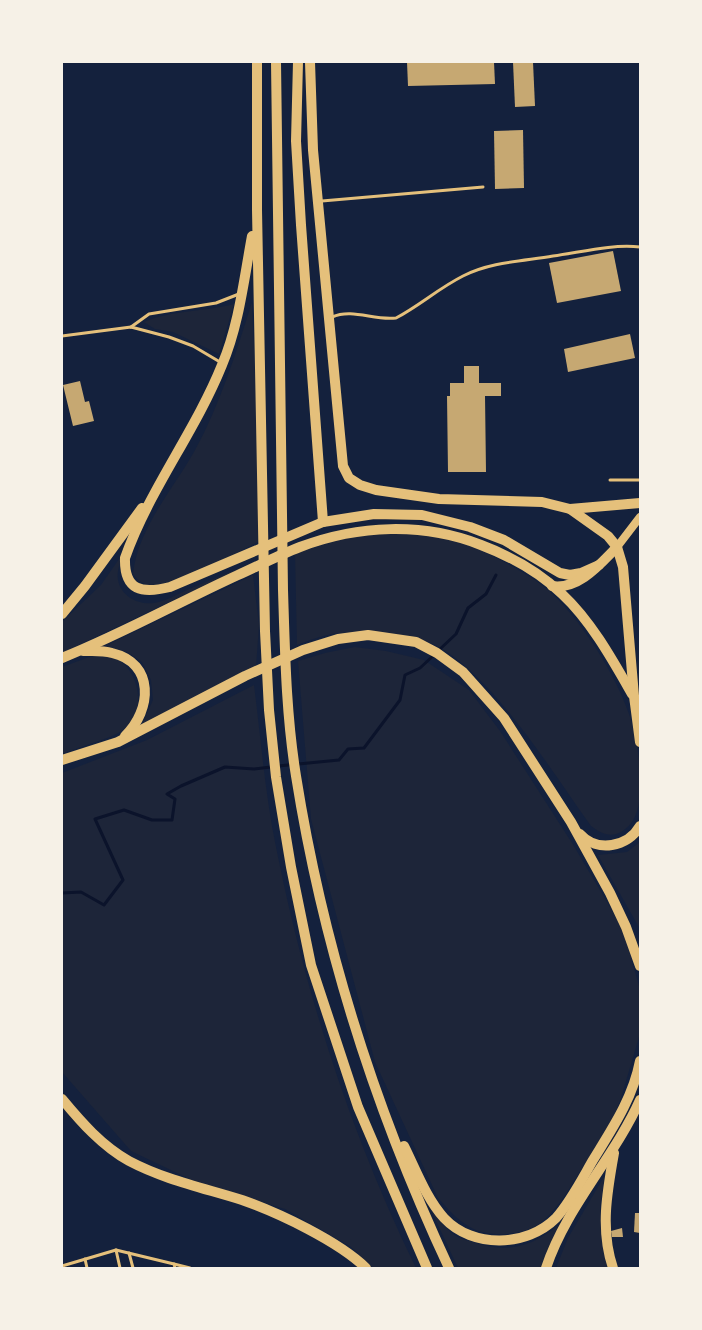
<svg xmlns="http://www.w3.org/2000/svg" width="702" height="1330" font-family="'Open Sans',sans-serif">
	<rect width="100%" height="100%" fill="#14213d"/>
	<g fill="#1d2539">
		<path d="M252,302L262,540C237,552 177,587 152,586C144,585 138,581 133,574C138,528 172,491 194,452C220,405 236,353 252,302Z"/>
		<path d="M234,304L219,354L173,332L155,329L144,322C172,310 204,312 234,304Z"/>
		<path d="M405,532C420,534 436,535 450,539C473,544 529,573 547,589C580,618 615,673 629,714C638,741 652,812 624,830C611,839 602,834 591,826C552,772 493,675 435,645C409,632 360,630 332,634C320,636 308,641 297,645L295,553L354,536Z"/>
		<path d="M126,549C122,558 116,570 118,580C121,597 139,605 154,603C166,601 178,594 189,589C211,580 233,571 254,562L62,653V622L101,585Z"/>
		<polygon points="253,575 259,625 256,667 141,726 153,700 151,680 142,662 127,652 105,646"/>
		<path d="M355,647L386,651L424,660L469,690L500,731L572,843L623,929L639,986V1037L621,1098L613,1119L564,1197C556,1207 546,1221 534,1227C516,1236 487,1237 470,1227C457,1220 448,1209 438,1198L375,1062L311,819L298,661L325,653Z"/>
		<path d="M95,655C102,656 111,657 118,660C141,673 147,716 122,731C106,740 79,747 62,754V667Z"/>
		<path d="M254,685C261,739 265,794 276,847C305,993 351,1135 416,1268H373L351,1247L285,1209L198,1183L131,1151L62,1072V773L147,740Z"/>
		<polygon points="640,842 640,929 598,855 627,852"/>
		<polygon points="605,1175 600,1207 601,1224 608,1268 556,1268 568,1238"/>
		<path d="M431,1210C439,1219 448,1232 458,1237C463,1240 471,1241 476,1243C514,1255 539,1243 567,1218L543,1268H458Z"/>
	</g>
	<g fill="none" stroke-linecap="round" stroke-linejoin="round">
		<g stroke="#0b132b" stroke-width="3">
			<polyline points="439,650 456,634 468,608 486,594 496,575"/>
			<polyline points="278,766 339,760 348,749 364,748 400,700 405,675 420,668 434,655"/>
			<polyline points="62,893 81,892 104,905 123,880 95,819 124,810 152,820 172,820 175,799 167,794 181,786 225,767 254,769 271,767"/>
		</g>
	</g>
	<g fill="#c6a872">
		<polygon points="407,62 494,62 495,84 408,86"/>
		<polygon points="513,62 533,62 535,106 515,107"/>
		<polygon points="523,130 524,188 495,189 494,131"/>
		<polygon points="613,251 621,291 557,303 549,263"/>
		<polygon points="630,334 635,358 568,372 564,349"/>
		<polygon points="464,366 479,366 479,383 501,383 501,396 485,396 486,472 448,472 447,396 450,396 450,383 464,383"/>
		<polygon points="80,381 85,402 89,401 94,421 73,426 63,385"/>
		<polygon points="635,1213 640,1213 640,1233 634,1232"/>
		<polygon points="622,1228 623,1237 612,1237 611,1231"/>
	</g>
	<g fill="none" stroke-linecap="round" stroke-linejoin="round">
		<g stroke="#e5c07b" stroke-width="3">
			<polyline points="322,201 483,187"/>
			<path d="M332,317C353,308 374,321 396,318C419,306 439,288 463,276C490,262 523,261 553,256C582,252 611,244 640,247"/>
			<polyline points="131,327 149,314 216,303 239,294"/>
			<polyline points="62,336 131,327 169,337 193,346 220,362"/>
			<polyline points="610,480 640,480"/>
			<polyline points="116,1250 120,1268"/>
			<polyline points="129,1253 133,1268"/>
			<polyline points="85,1259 87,1268"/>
			<polyline points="174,1264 190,1268"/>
			<polyline points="62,1266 116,1250 174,1264 175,1268"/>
		</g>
		<polyline stroke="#e5c07b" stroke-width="8" points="617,547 640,517"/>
		<g stroke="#e5c07b" stroke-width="10">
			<polyline points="257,62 257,210 265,631 269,710 276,777 291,867 311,965 358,1107 427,1268"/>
			<path d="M276,62L283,590C285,652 286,714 296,776C323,946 376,1112 449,1268"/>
			<polyline points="298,62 296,141 301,225 323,522"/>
			<polyline points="310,62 313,150 343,466 349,478 360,485 376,490 439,499 542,502 570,509 608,536 617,547 623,567 634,696 640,742"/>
			<path d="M252,236C244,279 239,325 222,365C195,432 149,490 125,558C124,591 142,594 170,587L323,522L374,514L422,515L470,527L504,540L560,573L570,575L581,573L599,565"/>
			<polyline points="570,509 640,503"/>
			<path d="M552,586C579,590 600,564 617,547"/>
			<polyline points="62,614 85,586 142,508"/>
			<path d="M83,651C93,651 102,650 112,653C155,663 152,710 125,736"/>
			<path d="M62,658C122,634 179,602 238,575C258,566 279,555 300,547C358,525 423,522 481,545C510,556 539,572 562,594C591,621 612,659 632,694"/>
			<polyline points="62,760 118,742 245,676 303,650 338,639 368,635 416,642 437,653 463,672 504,718 571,822 610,893 626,927 640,966"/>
			<path d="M580,834C597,853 628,847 640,826"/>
			<path d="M62,1099C81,1122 102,1146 129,1161C165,1180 204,1188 242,1200C279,1213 338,1241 366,1268"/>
			<path d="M404,1146C416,1170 426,1198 444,1218C473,1249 527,1247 556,1218C571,1201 582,1179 593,1160C612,1129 633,1098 640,1061"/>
			<path d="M546,1268C566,1207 614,1158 640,1100"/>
			<path d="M613,1268C600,1230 607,1192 614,1153"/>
		</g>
	</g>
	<rect width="702" height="1330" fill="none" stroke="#f6f1e7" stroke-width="126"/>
</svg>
